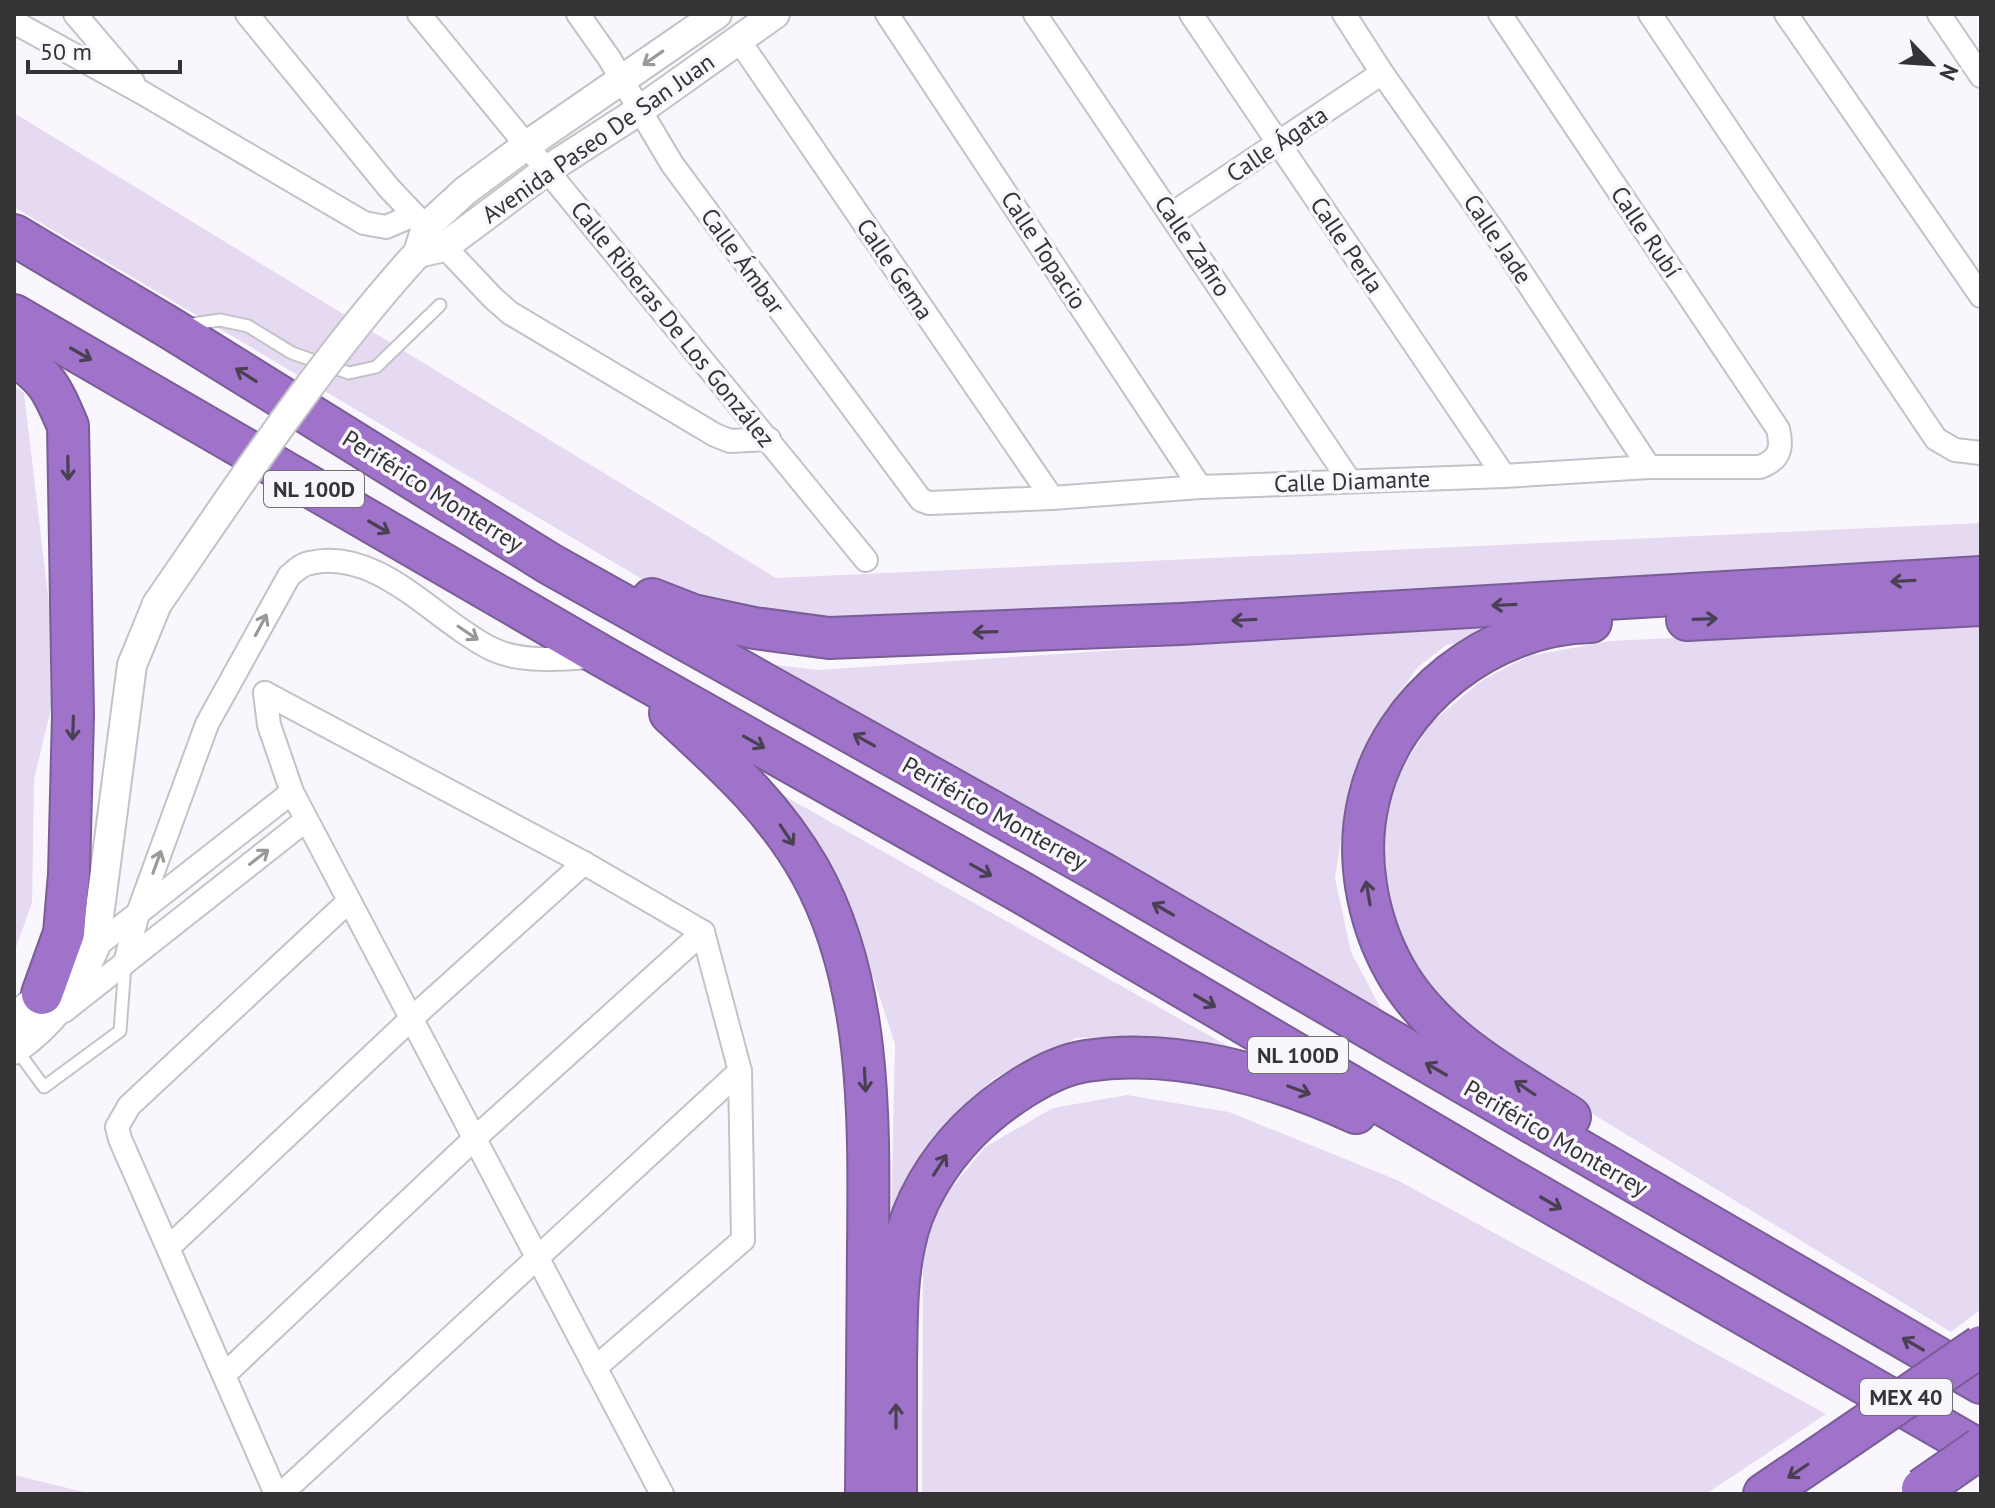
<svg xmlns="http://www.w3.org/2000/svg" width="1995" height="1508" font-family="'PT Sans',sans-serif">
	<rect width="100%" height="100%" fill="#f9f7fd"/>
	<g fill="#e5daf1">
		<polygon points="14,113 776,578 1981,523 1981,559 813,625 732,611 647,582 14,207"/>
		<polygon points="14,386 24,393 58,680 34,779 32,903 14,953"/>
		<polygon points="1553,621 1446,645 1418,667 1374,728 1346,806 1335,878 1351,952 1391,1028 759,663 818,670"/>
		<polygon points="1981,623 1981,1309 1951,1332 1499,1057 1434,1001 1392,940 1379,885 1380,827 1399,773 1431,723 1481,681 1529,656 1610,641"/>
		<polygon points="760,782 1256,1062 1154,1036 1076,1038 993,1079 928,1147 891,1227 895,1044 862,943 822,853"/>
		<polygon points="1127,1095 1229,1112 1397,1180 1826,1414 1706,1494 922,1494 923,1250 944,1197 985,1147 1053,1108"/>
		<polygon points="14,1475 92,1494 14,1494"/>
	</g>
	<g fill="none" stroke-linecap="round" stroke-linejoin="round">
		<defs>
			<g id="service">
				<polyline points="186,325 220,320 248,326 292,353 349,373 376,367 440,305"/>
				<polyline points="16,1049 44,1087 120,1031 125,965"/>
			</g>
			<g id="minor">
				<polyline points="75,14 133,82"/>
				<polyline points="247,14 389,188 493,298 510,313 715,435 730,441 769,439"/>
				<polyline points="419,14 866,560"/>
				<path d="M578,14L609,58L672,164L921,500L929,503L1052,498L1200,487L1504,476L1649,467H1760C1779,460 1783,449 1778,429L1500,14"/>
				<polyline points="887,14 1200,487"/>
				<polyline points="1035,14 1349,480"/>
				<polyline points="1191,14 1504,476"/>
				<polyline points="1344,14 1382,73 1497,236 1649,467"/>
				<polyline points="1650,14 1936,439 1955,450 1981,453"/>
				<polyline points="1786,14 1981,296"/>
				<polyline points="1939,14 1981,76"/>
				<polyline points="14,22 141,92 364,223 386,227 414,215"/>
				<polyline points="738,39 1052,498"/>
				<polyline points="1172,214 1382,73"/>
				<polyline points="265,693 584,863 703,932 740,1071 743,1240 595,1368"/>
				<polyline points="265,693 269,725 292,792 662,1494"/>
				<polyline points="95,947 292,792"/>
				<path d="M125,963L138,913L207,724L289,576C295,571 302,564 310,563C379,547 436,622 492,649C523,664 562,658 595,657"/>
				<polyline points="64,1011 306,820"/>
				<polyline points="168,1248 411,1019 584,863"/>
				<polyline points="224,1375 474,1139 703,932"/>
				<polyline points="276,1494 120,1139 117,1127 129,1106 349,901"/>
				<polyline points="281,1494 740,1071"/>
			</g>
			<g id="tertiary">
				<polyline points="418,253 444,247 547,170 640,110 775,14"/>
				<polyline points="408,264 418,253 426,227 465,191 527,145 717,14"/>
				<polyline points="14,1019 56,981"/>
				<path d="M14,1050C52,1024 77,990 95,947L132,665L157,604"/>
			</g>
			<g id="motorway">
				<polyline points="14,235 170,328 550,564 1102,873 1981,1383"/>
				<polyline points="14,315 602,656 1019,891 1499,1173 1981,1451"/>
				<path d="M14,355C48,378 52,389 68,426L73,715L69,874L64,933L42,994"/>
				<polyline points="652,599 693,615 754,628 829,638 1181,624 1981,577"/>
				<polyline points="1687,620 1981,605"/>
				<path d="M670,713C724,763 773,806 810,871C873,984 869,1126 868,1251C867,1332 866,1413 866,1494"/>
				<path d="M1570,1117C1507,1077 1433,1038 1395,970C1367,920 1355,856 1369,799C1392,700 1490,624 1591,622"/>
				<path d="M896,1494C896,1450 896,1405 896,1361C897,1322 896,1284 904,1246C912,1203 938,1162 968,1131C996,1103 1046,1067 1086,1061C1175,1047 1276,1076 1356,1113"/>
				<polyline points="1764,1494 1832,1448"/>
			</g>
		</defs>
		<use href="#service" stroke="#c4c1c7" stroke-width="15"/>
		<use href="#minor" stroke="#c4c1c7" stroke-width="26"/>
		<use href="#tertiary" stroke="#c4c1c7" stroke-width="32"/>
		<use href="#motorway" stroke="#7a5d96" stroke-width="44"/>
		<use href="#service" stroke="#fff" stroke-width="11"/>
		<use href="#minor" stroke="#fff" stroke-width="22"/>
		<use href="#tertiary" stroke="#fff" stroke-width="28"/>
		<use href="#motorway" stroke="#a073cb" stroke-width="40"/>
		<defs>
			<path id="tertiary-bridge" d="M157,604C237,488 314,370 408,264"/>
			<g id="motorway-bridge">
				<polyline points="1832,1448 1981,1346"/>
				<polyline points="1922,1489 1981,1448"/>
			</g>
		</defs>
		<use href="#tertiary-bridge" stroke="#c4c1c7" stroke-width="32" stroke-linecap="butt"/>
		<use href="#motorway-bridge" stroke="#7a5d96" stroke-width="44" stroke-linecap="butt"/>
		<use href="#tertiary-bridge" stroke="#fff" stroke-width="28"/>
		<use href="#motorway-bridge" stroke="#a073cb" stroke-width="40"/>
	</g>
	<defs><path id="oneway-shaft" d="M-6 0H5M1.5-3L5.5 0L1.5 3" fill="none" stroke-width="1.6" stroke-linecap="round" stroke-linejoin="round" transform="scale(2)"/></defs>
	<g stroke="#9a999a">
		<use href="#oneway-shaft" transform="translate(653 58) rotate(145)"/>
		<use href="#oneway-shaft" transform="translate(261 625) rotate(-62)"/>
		<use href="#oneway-shaft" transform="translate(468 633) rotate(34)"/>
		<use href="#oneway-shaft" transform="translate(259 857) rotate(-38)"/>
		<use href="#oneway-shaft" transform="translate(157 862) rotate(-70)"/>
	</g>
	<g stroke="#4a4053">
		<use href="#oneway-shaft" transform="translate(81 354) rotate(30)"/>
		<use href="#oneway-shaft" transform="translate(246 375) rotate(-148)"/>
		<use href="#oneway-shaft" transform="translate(68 468) rotate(89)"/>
		<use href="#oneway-shaft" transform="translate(379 527) rotate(30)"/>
		<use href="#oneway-shaft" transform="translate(1903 581) rotate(177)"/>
		<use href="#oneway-shaft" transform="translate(1504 605) rotate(177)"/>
		<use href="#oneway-shaft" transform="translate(1705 619) rotate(-2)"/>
		<use href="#oneway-shaft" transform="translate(1244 620) rotate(177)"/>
		<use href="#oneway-shaft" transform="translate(985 632) rotate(178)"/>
		<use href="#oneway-shaft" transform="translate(73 728) rotate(92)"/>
		<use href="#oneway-shaft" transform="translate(864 740) rotate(-151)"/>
		<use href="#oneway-shaft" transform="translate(754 742) rotate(29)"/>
		<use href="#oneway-shaft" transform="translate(787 835) rotate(56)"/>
		<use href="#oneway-shaft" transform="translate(981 870) rotate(29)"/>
		<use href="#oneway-shaft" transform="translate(1368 893) rotate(-100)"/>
		<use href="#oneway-shaft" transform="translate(1163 909) rotate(-150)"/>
		<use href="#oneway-shaft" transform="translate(1205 1001) rotate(30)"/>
		<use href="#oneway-shaft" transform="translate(1436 1069) rotate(-150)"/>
		<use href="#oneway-shaft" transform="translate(865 1080) rotate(87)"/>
		<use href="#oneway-shaft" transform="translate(1525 1088) rotate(-146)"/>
		<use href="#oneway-shaft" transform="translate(1299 1090) rotate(20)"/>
		<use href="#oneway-shaft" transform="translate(940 1165) rotate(-57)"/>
		<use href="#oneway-shaft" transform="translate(1551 1203) rotate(30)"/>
		<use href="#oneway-shaft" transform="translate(1913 1344) rotate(-150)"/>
		<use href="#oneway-shaft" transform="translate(896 1416) rotate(-90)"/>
		<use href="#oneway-shaft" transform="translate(1798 1471) rotate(146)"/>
	</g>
	<g text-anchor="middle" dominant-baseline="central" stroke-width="7" stroke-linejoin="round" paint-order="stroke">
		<g fill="#f9f7fd" stroke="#6f6e71" stroke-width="2">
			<rect x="264" y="471" width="100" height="36" rx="6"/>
			<rect x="1248" y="1037" width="100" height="36" rx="6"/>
			<rect x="1860" y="1379" width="92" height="36" rx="6"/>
		</g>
		<g font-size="22" font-weight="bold" fill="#343335">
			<text x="314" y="489">NL 100D</text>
			<text x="1298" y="1055">NL 100D</text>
			<text x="1906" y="1397">MEX 40</text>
		</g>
		<g font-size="24" fill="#343335" stroke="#f9f7fd">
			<text transform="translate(598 138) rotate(-35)">Avenida Paseo De San Juan</text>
			<text transform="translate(1277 144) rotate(-34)">Calle Ágata</text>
			<text transform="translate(1646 232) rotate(56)">Calle Rubí</text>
			<text transform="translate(1498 239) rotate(56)">Calle Jade</text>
			<text transform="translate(1347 245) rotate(56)">Calle Perla</text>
			<text transform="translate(1193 246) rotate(56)">Calle Zafiro</text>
			<text transform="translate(1044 250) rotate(57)">Calle Topacio</text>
			<text transform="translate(743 261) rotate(54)">Calle Ámbar</text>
			<text transform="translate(895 269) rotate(56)">Calle Gema</text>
			<text transform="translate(673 324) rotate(51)">Calle Riberas De Los González</text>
			<text transform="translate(1352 481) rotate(-2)">Calle Diamante</text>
			<text transform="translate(433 491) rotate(32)">Periférico Monterrey</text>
			<text transform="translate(995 813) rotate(29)">Periférico Monterrey</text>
			<text transform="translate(1556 1138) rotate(30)">Periférico Monterrey</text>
		</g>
	</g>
	<rect width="1995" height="1508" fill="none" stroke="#343335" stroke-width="32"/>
	<g transform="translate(1931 64) rotate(115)" stroke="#f9f7fd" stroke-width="6" paint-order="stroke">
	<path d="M0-6L14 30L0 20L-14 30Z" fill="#343335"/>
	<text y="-12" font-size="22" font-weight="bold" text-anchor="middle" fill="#343335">N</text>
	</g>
	<path d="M28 60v12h152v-12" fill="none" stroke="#343335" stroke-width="4"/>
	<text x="40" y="60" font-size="24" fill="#343335" stroke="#f9f7fd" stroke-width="6" paint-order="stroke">50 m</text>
</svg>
